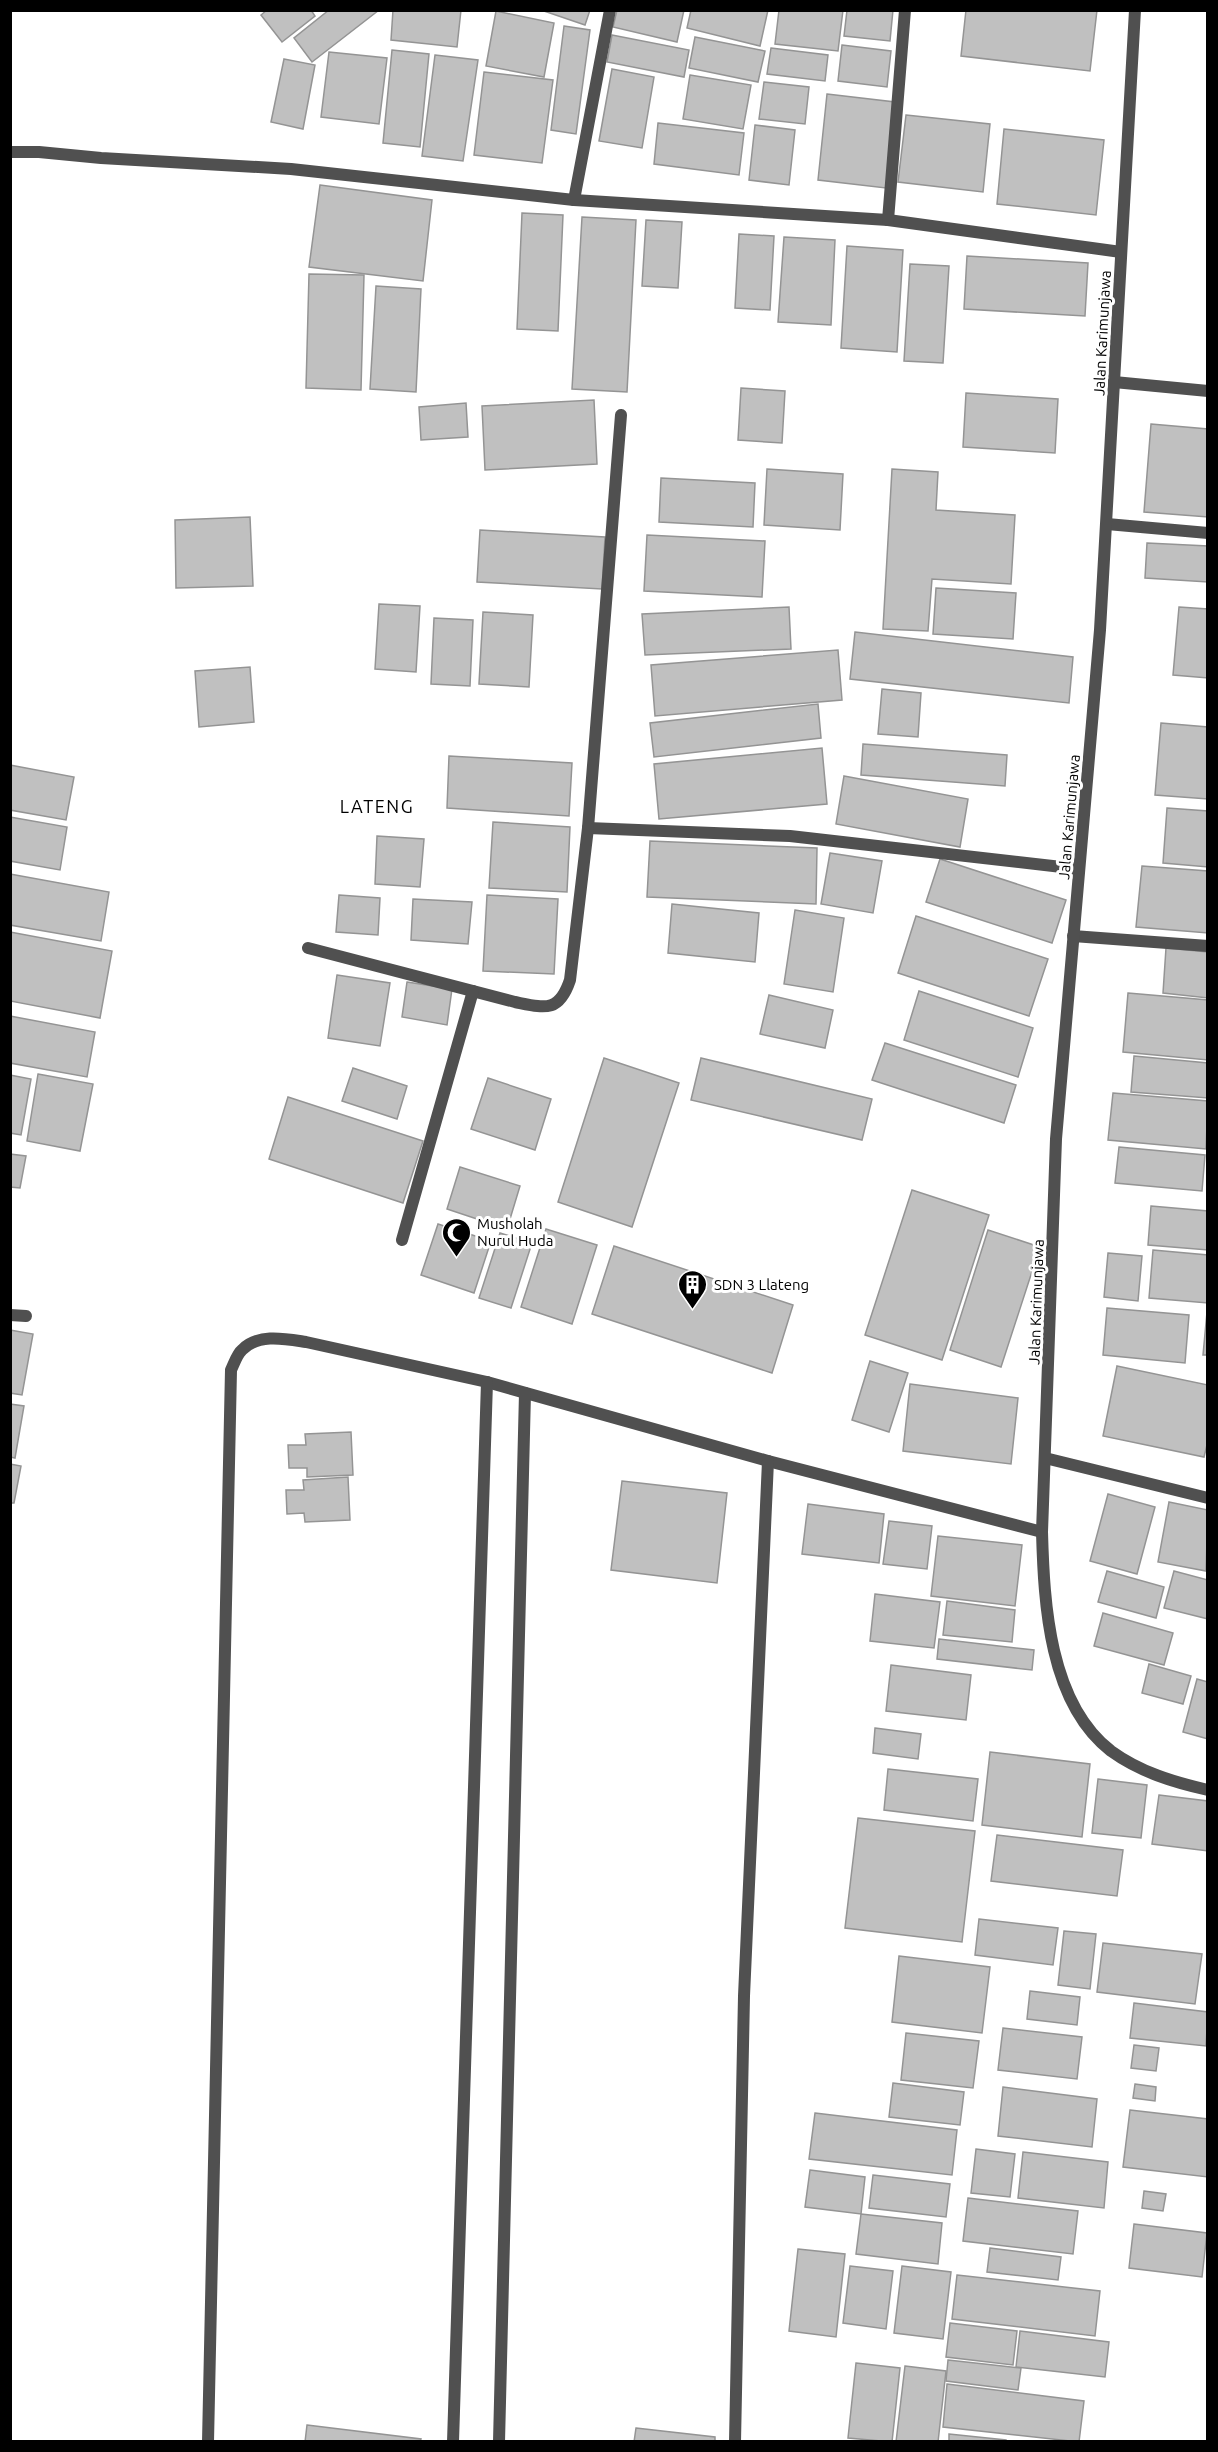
<svg xmlns="http://www.w3.org/2000/svg" width="1218" height="2452" font-family="Ubuntu,sans-serif">
	<rect width="100%" height="100%" fill="#fff"/>
	<g fill="#c0c0c0" stroke="#949494" stroke-width="1.5">
		<polygon points="267,10 311,10 315,16 282,42 261,15"/>
		<polygon points="329,10 379,10 312,62 294,38"/>
		<polygon points="393,10 461,10 457,47 391,40"/>
		<polygon points="541,10 590,10 585,25"/>
		<polygon points="617,10 684,10 677,42 613,27"/>
		<polygon points="691,10 768,10 760,46 687,28"/>
		<polygon points="779,10 843,10 838,51 775,44"/>
		<polygon points="847,10 893,10 890,41 844,36"/>
		<polygon points="966,10 1097,10 1090,71 961,56"/>
		<polygon points="496,11 554,23 544,77 486,66"/>
		<polygon points="564,26 590,30 576,134 551,130"/>
		<polygon points="612,35 689,50 684,77 607,62"/>
		<polygon points="695,37 765,51 758,82 689,68"/>
		<polygon points="842,45 891,51 887,87 838,81"/>
		<polygon points="771,48 828,55 825,81 767,74"/>
		<polygon points="392,50 429,54 420,147 383,143"/>
		<polygon points="329,52 387,58 379,124 321,117"/>
		<polygon points="435,55 478,60 463,161 422,156"/>
		<polygon points="284,59 315,65 303,129 271,122"/>
		<polygon points="612,69 654,77 642,148 599,141"/>
		<polygon points="484,72 553,80 542,163 474,155"/>
		<polygon points="690,75 751,85 743,129 683,119"/>
		<polygon points="764,82 809,87 805,124 759,119"/>
		<polygon points="827,94 895,102 886,188 818,180"/>
		<polygon points="906,115 990,124 983,192 898,182"/>
		<polygon points="658,123 744,133 739,175 654,164"/>
		<polygon points="755,125 795,130 789,185 749,180"/>
		<polygon points="1004,129 1104,140 1096,215 997,204"/>
		<polygon points="320,185 432,200 423,281 309,267"/>
		<polygon points="522,213 563,215 558,331 517,329"/>
		<polygon points="582,217 636,220 627,392 572,389"/>
		<polygon points="646,220 682,222 678,288 642,286"/>
		<polygon points="739,234 774,236 770,310 735,308"/>
		<polygon points="784,237 835,240 831,325 778,322"/>
		<polygon points="847,246 903,250 897,352 841,348"/>
		<polygon points="967,256 1088,263 1085,316 964,309"/>
		<polygon points="910,264 949,266 943,363 904,361"/>
		<polygon points="309,274 364,275 361,390 306,388"/>
		<polygon points="376,286 421,289 416,392 370,389"/>
		<polygon points="741,388 785,391 782,443 738,440"/>
		<polygon points="966,393 1058,399 1055,453 963,447"/>
		<polygon points="594,400 597,464 485,470 482,406"/>
		<polygon points="466,403 468,437 421,440 419,407"/>
		<polygon points="1151,424 1208,429 1208,517 1144,512"/>
		<polygon points="767,469 843,474 840,530 764,525"/>
		<polygon points="892,469 938,472 936,510 1015,515 1011,584 932,579 928,631 883,629"/>
		<polygon points="661,478 755,483 753,527 659,522"/>
		<polygon points="250,517 253,586 176,588 175,520"/>
		<polygon points="480,530 605,537 602,589 477,582"/>
		<polygon points="647,535 765,541 762,597 644,591"/>
		<polygon points="1147,543 1208,546 1208,582 1145,578"/>
		<polygon points="936,588 1016,593 1013,639 933,634"/>
		<polygon points="379,604 420,606 416,672 375,669"/>
		<polygon points="789,607 791,649 645,655 642,614"/>
		<polygon points="1179,607 1208,609 1208,678 1173,675"/>
		<polygon points="483,612 533,615 529,687 479,684"/>
		<polygon points="434,618 473,620 470,686 431,684"/>
		<polygon points="855,632 1073,657 1069,703 850,679"/>
		<polygon points="838,650 842,700 655,716 651,665"/>
		<polygon points="250,667 254,722 199,727 195,671"/>
		<polygon points="882,689 921,693 918,737 878,734"/>
		<polygon points="818,704 821,738 654,757 650,723"/>
		<polygon points="1161,723 1208,727 1208,799 1155,795"/>
		<polygon points="863,744 1007,755 1005,786 861,775"/>
		<polygon points="822,748 827,804 659,819 654,764"/>
		<polygon points="449,756 572,763 569,816 447,808"/>
		<polygon points="10,765 74,777 66,820 10,810"/>
		<polygon points="844,776 968,799 960,847 836,824"/>
		<polygon points="1167,808 1208,811 1208,867 1163,863"/>
		<polygon points="10,817 67,827 60,870 10,861"/>
		<polygon points="493,822 570,827 567,892 489,888"/>
		<polygon points="377,836 424,839 420,887 375,884"/>
		<polygon points="650,841 817,848 816,904 647,897"/>
		<polygon points="830,853 882,861 873,913 821,904"/>
		<polygon points="940,859 1066,900 1052,943 926,902"/>
		<polygon points="1142,866 1208,871 1208,933 1136,927"/>
		<polygon points="10,874 109,892 101,941 10,925"/>
		<polygon points="339,895 380,898 378,935 336,932"/>
		<polygon points="487,895 558,899 554,974 483,971"/>
		<polygon points="413,899 472,902 468,944 411,940"/>
		<polygon points="672,904 759,913 755,962 668,953"/>
		<polygon points="795,910 844,918 833,992 784,984"/>
		<polygon points="916,916 1048,959 1029,1016 898,973"/>
		<polygon points="10,932 112,951 100,1018 10,1001"/>
		<polygon points="1166,948 1208,952 1208,998 1163,993"/>
		<polygon points="337,975 390,983 380,1046 328,1038"/>
		<polygon points="407,982 452,989 447,1025 402,1017"/>
		<polygon points="919,991 1033,1028 1018,1077 904,1040"/>
		<polygon points="1128,993 1208,1000 1208,1060 1123,1052"/>
		<polygon points="769,995 833,1010 825,1048 760,1034"/>
		<polygon points="10,1016 95,1032 87,1077 10,1063"/>
		<polygon points="885,1043 1016,1085 1004,1123 872,1080"/>
		<polygon points="1134,1056 1208,1063 1208,1098 1131,1092"/>
		<polygon points="604,1058 679,1083 632,1227 558,1202"/>
		<polygon points="701,1058 872,1099 862,1140 691,1100"/>
		<polygon points="353,1068 407,1086 397,1119 342,1101"/>
		<polygon points="38,1074 93,1084 80,1151 27,1141"/>
		<polygon points="10,1075 31,1079 21,1135 10,1133"/>
		<polygon points="488,1078 551,1099 535,1150 471,1129"/>
		<polygon points="1113,1093 1208,1101 1206,1149 1108,1140"/>
		<polygon points="288,1097 423,1141 403,1203 269,1159"/>
		<polygon points="1119,1147 1205,1155 1202,1191 1115,1183"/>
		<polygon points="10,1154 26,1156 20,1188 10,1187"/>
		<polygon points="460,1167 520,1186 507,1229 447,1209"/>
		<polygon points="912,1190 989,1215 942,1360 865,1335"/>
		<polygon points="1151,1206 1208,1211 1208,1250 1148,1245"/>
		<polygon points="438,1224 491,1241 474,1293 421,1275"/>
		<polygon points="546,1229 597,1245 572,1324 521,1307"/>
		<polygon points="988,1230 1040,1247 1001,1367 950,1350"/>
		<polygon points="500,1233 532,1243 511,1308 479,1298"/>
		<polygon points="614,1246 793,1305 772,1373 592,1314"/>
		<polygon points="1153,1250 1208,1255 1208,1303 1149,1298"/>
		<polygon points="1108,1253 1142,1256 1138,1301 1104,1297"/>
		<polygon points="1107,1308 1189,1315 1185,1363 1103,1355"/>
		<polygon points="1207,1312 1208,1312 1208,1355 1203,1355"/>
		<polygon points="10,1330 33,1334 22,1395 10,1393"/>
		<polygon points="870,1361 908,1373 889,1432 852,1420"/>
		<polygon points="1117,1366 1208,1385 1208,1441 1204,1457 1103,1436"/>
		<polygon points="910,1384 1018,1398 1011,1464 903,1451"/>
		<polygon points="10,1404 24,1406 15,1458 10,1457"/>
		<polygon points="351,1432 353,1475 307,1477 307,1468 289,1468 288,1445 306,1445 305,1434"/>
		<polygon points="10,1464 21,1466 14,1503 10,1503"/>
		<polygon points="348,1477 350,1520 305,1522 304,1513 287,1514 286,1490 304,1490 303,1480"/>
		<polygon points="622,1481 727,1493 717,1583 611,1570"/>
		<polygon points="1108,1494 1155,1507 1137,1574 1090,1561"/>
		<polygon points="1169,1502 1208,1510 1206,1571 1158,1562"/>
		<polygon points="808,1504 884,1514 879,1563 802,1554"/>
		<polygon points="889,1521 932,1526 927,1569 883,1564"/>
		<polygon points="938,1536 1022,1545 1015,1606 931,1596"/>
		<polygon points="1107,1571 1164,1587 1156,1618 1098,1602"/>
		<polygon points="1174,1571 1208,1580 1208,1619 1164,1608"/>
		<polygon points="875,1594 940,1602 934,1648 870,1641"/>
		<polygon points="947,1601 1015,1610 1012,1642 943,1635"/>
		<polygon points="1103,1613 1173,1633 1164,1665 1094,1646"/>
		<polygon points="939,1639 1034,1650 1032,1670 937,1659"/>
		<polygon points="1149,1664 1191,1676 1183,1704 1142,1693"/>
		<polygon points="891,1665 971,1675 966,1720 886,1711"/>
		<polygon points="1197,1679 1208,1682 1208,1739 1183,1732"/>
		<polygon points="875,1728 921,1734 918,1759 873,1753"/>
		<polygon points="990,1752 1090,1764 1082,1837 982,1825"/>
		<polygon points="888,1769 978,1779 973,1821 884,1810"/>
		<polygon points="1098,1779 1147,1785 1141,1838 1092,1833"/>
		<polygon points="1159,1795 1208,1801 1208,1851 1152,1844"/>
		<polygon points="858,1818 975,1831 962,1942 845,1928"/>
		<polygon points="997,1835 1123,1850 1117,1896 991,1881"/>
		<polygon points="979,1919 1058,1928 1053,1965 975,1955"/>
		<polygon points="1064,1931 1096,1934 1090,1989 1058,1985"/>
		<polygon points="1103,1943 1202,1954 1195,2004 1097,1992"/>
		<polygon points="899,1956 990,1967 982,2033 892,2022"/>
		<polygon points="1030,1991 1080,1997 1077,2025 1027,2019"/>
		<polygon points="1134,2003 1208,2012 1206,2046 1130,2038"/>
		<polygon points="1003,2028 1082,2037 1077,2079 998,2070"/>
		<polygon points="906,2033 979,2041 973,2088 901,2080"/>
		<polygon points="1134,2045 1159,2048 1156,2071 1131,2068"/>
		<polygon points="893,2083 964,2092 960,2125 889,2117"/>
		<polygon points="1135,2084 1156,2087 1155,2101 1133,2098"/>
		<polygon points="1003,2087 1097,2099 1092,2147 998,2136"/>
		<polygon points="1130,2110 1208,2119 1208,2177 1123,2167"/>
		<polygon points="815,2113 957,2130 952,2175 809,2159"/>
		<polygon points="976,2149 1015,2154 1010,2197 971,2193"/>
		<polygon points="1023,2152 1108,2162 1104,2208 1018,2198"/>
		<polygon points="810,2170 865,2177 861,2214 805,2207"/>
		<polygon points="873,2175 950,2184 946,2217 869,2208"/>
		<polygon points="1144,2191 1166,2194 1163,2211 1142,2208"/>
		<polygon points="968,2198 1078,2211 1073,2254 963,2241"/>
		<polygon points="861,2214 942,2223 938,2264 856,2254"/>
		<polygon points="1134,2224 1207,2233 1202,2277 1129,2268"/>
		<polygon points="990,2248 1061,2257 1058,2280 987,2272"/>
		<polygon points="798,2249 845,2254 836,2337 789,2331"/>
		<polygon points="850,2266 893,2271 886,2329 843,2323"/>
		<polygon points="902,2266 951,2272 943,2339 894,2333"/>
		<polygon points="957,2275 1100,2291 1095,2336 952,2319"/>
		<polygon points="950,2323 1017,2331 1013,2365 946,2357"/>
		<polygon points="1020,2331 1109,2342 1105,2377 1016,2367"/>
		<polygon points="948,2360 1021,2368 1018,2390 946,2381"/>
		<polygon points="856,2363 900,2368 892,2442 848,2438"/>
		<polygon points="905,2366 946,2371 938,2442 896,2442"/>
		<polygon points="947,2384 1084,2401 1079,2442 943,2427"/>
		<polygon points="307,2425 421,2439 420,2442 305,2442"/>
		<polygon points="636,2428 715,2437 715,2442 634,2442"/>
		<polygon points="949,2434 1006,2440 1006,2442 949,2442"/>
	</g>
	<g fill="none" stroke-linecap="round" stroke-linejoin="round">
		<g stroke="#505050" stroke-width="12">
			<polyline points="10,152 39,152 101,158 291,169 574,200 888,220 1121,252"/>
			<polyline points="574,200 610,10"/>
			<polyline points="888,220 905,10"/>
			<polyline points="1114,382 1208,391"/>
			<polyline points="621,415 588,828 790,836 1079,869"/>
			<polyline points="1107,524 1208,533"/>
			<polyline points="1073,936 1208,946"/>
			<path d="M308,948L515,1002C545,1008 559,1013 570,980L588,828"/>
			<polyline points="402,1240 473,991"/>
			<polyline points="10,1315 26,1316"/>
			<polyline points="1045,1458 1208,1498"/>
			<path d="M208,2442L231,1370C234,1364 237,1354 242,1350C258,1333 286,1339 306,1342L487,1382L768,1461L1042,1532"/>
			<polyline points="453,2442 487,1382"/>
			<polyline points="499,2442 525,1393"/>
			<polyline points="735,2442 744,1996 768,1461"/>
		</g>
		<path stroke="#505050" stroke-width="12" d="M1135,10L1100,630L1056,1139L1042,1532C1044,1604 1049,1703 1111,1751C1140,1772 1173,1782 1208,1790"/>
	</g>
	<defs>
		<symbol id="mosque-pin" viewBox="-11 -11 22 30"><path d="M0 17L-7.5 6A9.5 9.5 0 1 1 7.5 6Z" fill="#000" stroke="#fff"/><path d="M3.5-4.9A6 6 0 1 0 3.5 4.9A5 5 0 1 1 3.5-4.9Z" fill="#fff"/></symbol>
		<symbol id="building-pin" viewBox="-11 -11 22 30"><path d="M0 17L-7.5 6A9.5 9.5 0 1 1 7.5 6Z" fill="#000" stroke="#fff"/><path d="M-4-6H4V6H1V3H-1V6H-4ZM-2.5-4.3h1.7v1.8h-1.7ZM.8-4.3h1.7v1.8H.8ZM-2.5-1h1.7V.8h-1.7ZM.8-1h1.7V.8H.8Z" fill="#fff"/></symbol>
	</defs>
	<g fill-rule="evenodd">
		<use href="#mosque-pin" x="440" y="1216" width="33" height="45"/>
		<use href="#building-pin" x="676" y="1268" width="33" height="45"/>
	</g>
	<g text-anchor="middle" dominant-baseline="central" stroke-width="6" stroke-linejoin="round" paint-order="stroke">
		<g font-size="15" fill="#000" stroke="#fff">
			<text transform="translate(1102 333) rotate(-87)">Jalan Karimunjawa</text>
			<text transform="translate(1069 817) rotate(-85)">Jalan Karimunjawa</text>
			<text transform="translate(1036 1302) rotate(-88)">Jalan Karimunjawa</text>
		</g>
		<g font-size="15" fill="#000" stroke="#fff" text-anchor="start">
			<text x="477" y="1223">Musholah<tspan x="477" dy="17">Nurul Huda</tspan></text>
			<text x="714" y="1284">SDN 3 Llateng</text>
		</g>
		<g font-size="18" letter-spacing="1.5" fill="#000" stroke="#fff">
			<text x="377" y="806">LATENG</text>
		</g>
	</g>
	<rect width="1218" height="2452" fill="none" stroke="#000000" stroke-width="24"/>
</svg>
